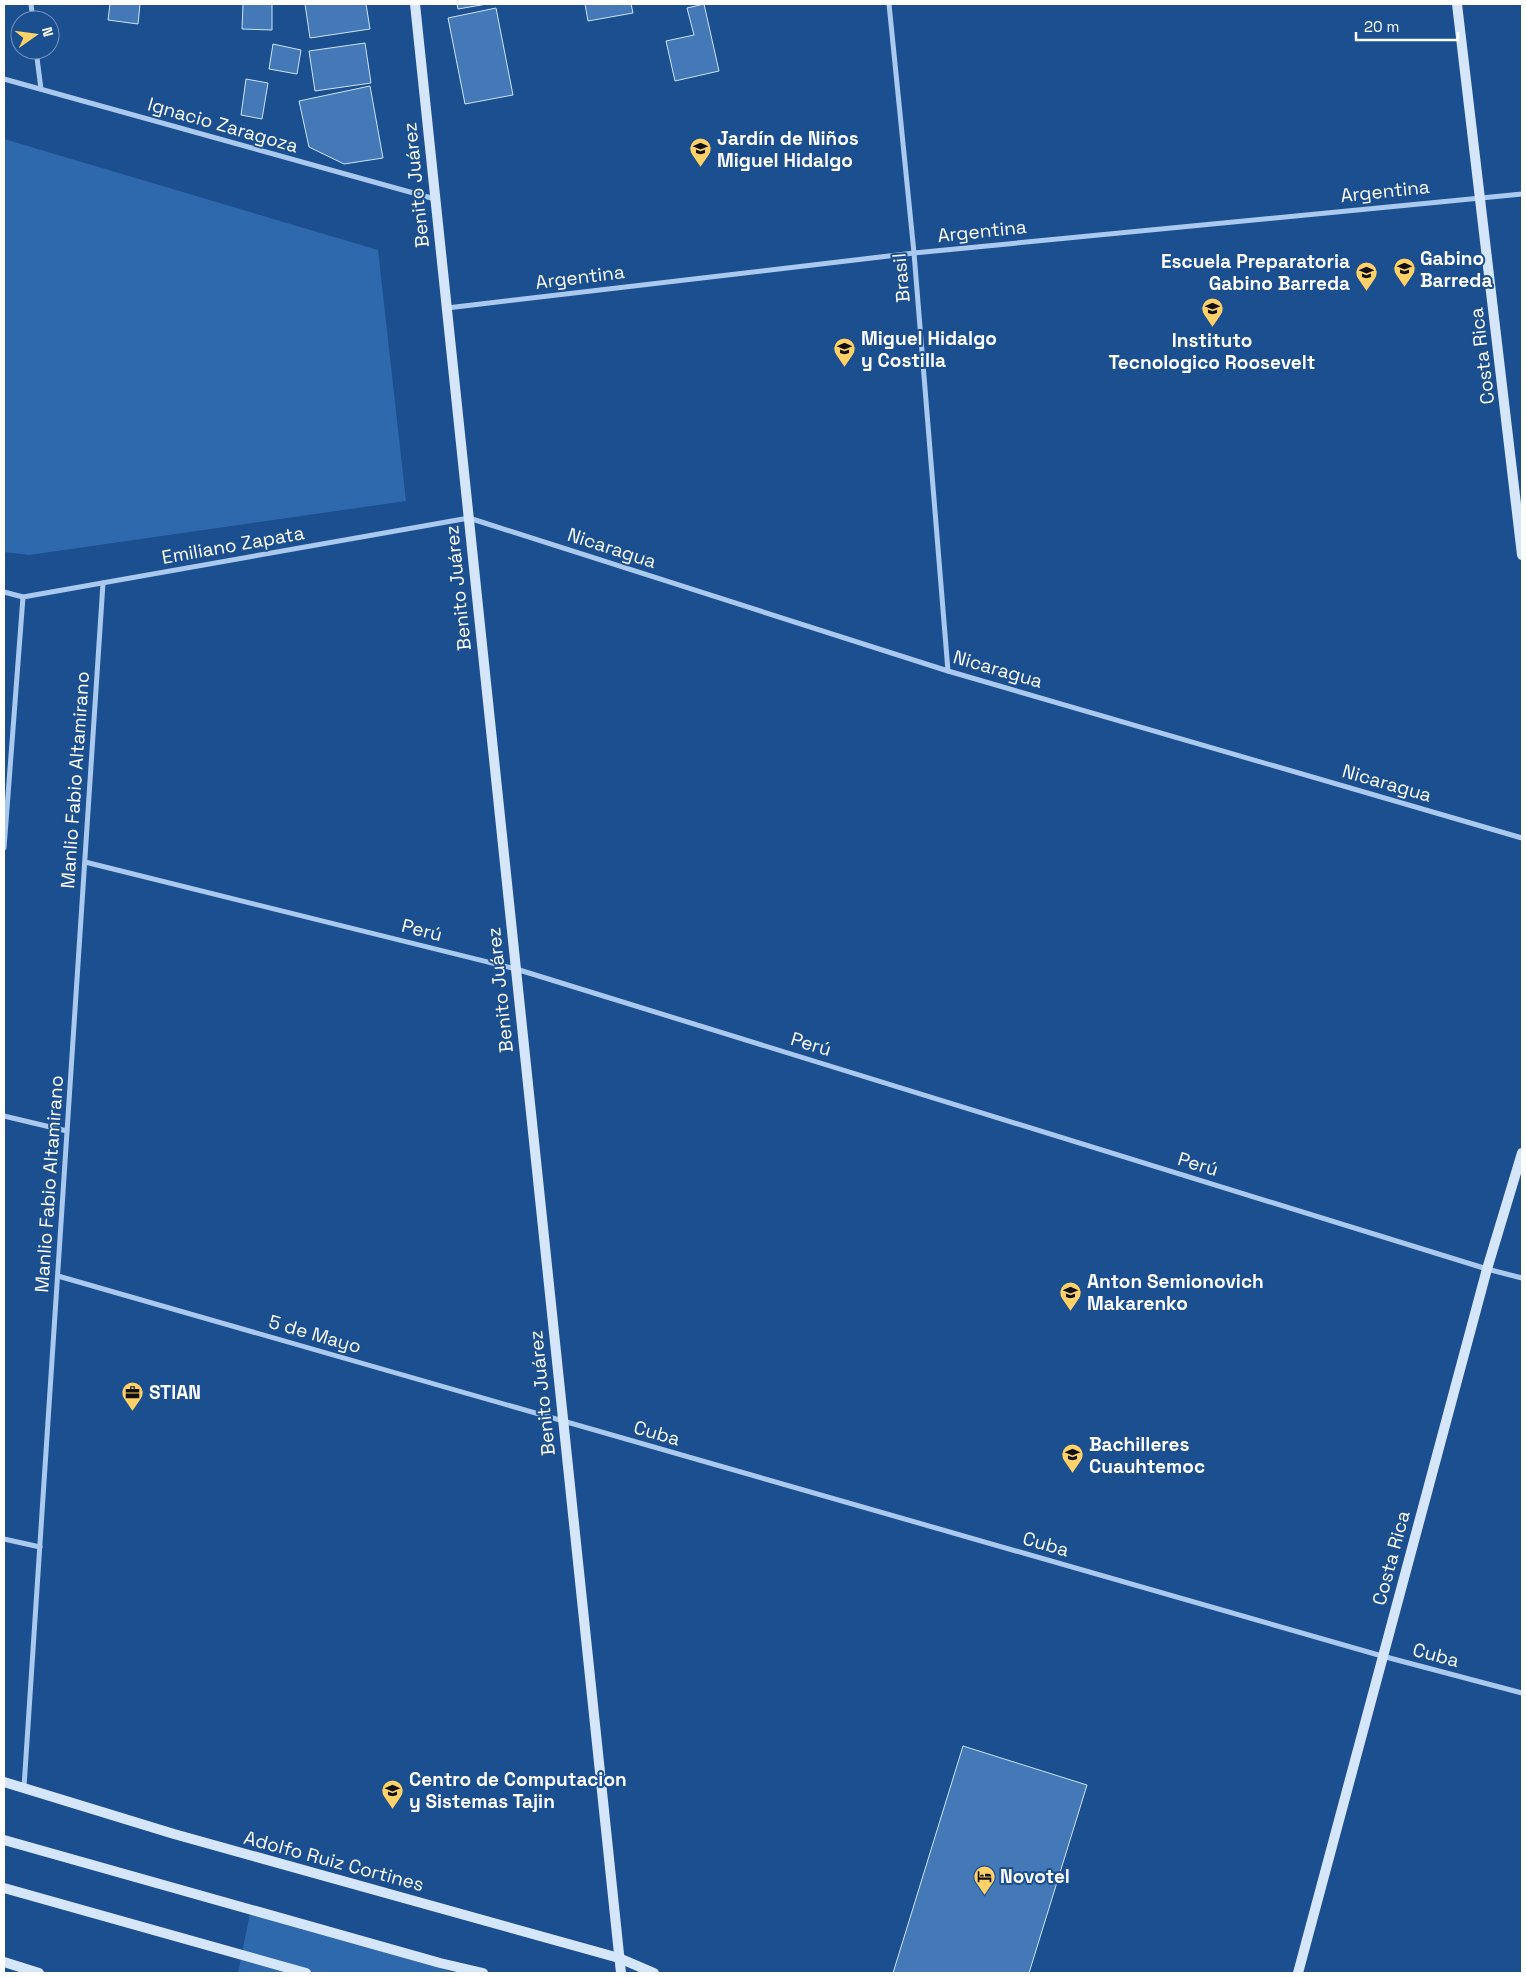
<svg xmlns="http://www.w3.org/2000/svg" width="1526" height="1977" font-family="'Space Grotesk',sans-serif">
	<rect width="100%" height="100%" fill="#1b4f8f"/>
	<g fill="#2e69ad">
		<polygon points="4,139 378,250 406,501 29,555 4,552"/>
		<polygon points="250,1913 456,1973 238,1973"/>
	</g>
	<g fill="#4478b7" stroke="#cfe3fa">
		<polygon points="110,4 140,4 138,24 108,20"/>
		<polygon points="243,4 272,4 272,30 242,29"/>
		<polygon points="305,4 366,4 370,29 310,38"/>
		<polygon points="457,4 487,4 458,9"/>
		<polygon points="585,4 631,4 633,13 588,21"/>
		<polygon points="704,4 719,71 675,81 666,41 694,35 687,8"/>
		<polygon points="496,8 513,95 465,104 448,18"/>
		<polygon points="365,43 371,83 315,91 309,51"/>
		<polygon points="273,44 301,50 297,74 269,69"/>
		<polygon points="246,79 268,83 262,119 241,115"/>
		<polygon points="370,86 383,158 344,164 309,147 299,101"/>
		<polygon points="963,1746 1087,1785 1029,1973 893,1973"/>
	</g>
	<g fill="none" stroke-linecap="round" stroke-linejoin="round">
		<g stroke="#a9c9ee" stroke-width="5">
			<polyline points="31,4 33,20"/>
			<polyline points="889,4 914,253 948,671"/>
			<polyline points="36,50 41,89"/>
			<polyline points="4,79 435,199"/>
			<polyline points="447,308 914,253 1522,194"/>
			<polyline points="4,592 23,597 469,518 948,671 1522,838"/>
			<polyline points="4,848 23,597"/>
			<polyline points="85,862 516,969 1487,1269 1522,1278"/>
			<polyline points="4,1116 67,1131"/>
			<polyline points="58,1276 1382,1656 1522,1693"/>
			<polyline points="4,1539 40,1547"/>
			<polyline points="24,1787 103,583"/>
		</g>
		<g stroke="#d6e6fa" stroke-width="10">
			<polyline points="415,4 621,1973"/>
			<polyline points="1457,4 1522,555"/>
			<polyline points="4,1782 174,1834 619,1958 654,1973"/>
			<polyline points="4,1840 440,1963 483,1973"/>
			<polyline points="4,1888 306,1973"/>
			<polyline points="4,1962 39,1973"/>
			<polyline points="1298,1973 1487,1269 1522,1153"/>
		</g>
	</g>
	<defs>
		<symbol id="school-pin" viewBox="-11 -11 22 30"><path d="M0 17L-7.5 6A9.5 9.5 0 1 1 7.5 6Z" fill="#ffd166" stroke="#1b4f8f"/><path d="M0-5L7-2L0 1L-7-2ZM-4 1L0 2.5L4 1V4Q0 6-4 4Z" fill="#111"/></symbol>
		<symbol id="university-pin" viewBox="-11 -11 22 30"><path d="M0 17L-7.5 6A9.5 9.5 0 1 1 7.5 6Z" fill="#ffd166" stroke="#1b4f8f"/><path d="M0-5L7-2L0 1L-7-2ZM-4 1L0 2.5L4 1V4Q0 6-4 4Z" fill="#111"/></symbol>
		<symbol id="office-pin" viewBox="-11 -11 22 30"><path d="M0 17L-7.5 6A9.5 9.5 0 1 1 7.5 6Z" fill="#ffd166" stroke="#1b4f8f"/><path d="M-6-3h4V-5.5h4V-3h4V5H-6ZM-1-4.5V-3h2v-1.5ZM-6 0V1H6V0Z" fill="#111"/></symbol>
		<symbol id="hotel-pin" viewBox="-11 -11 22 30"><path d="M0 17L-7.5 6A9.5 9.5 0 1 1 7.5 6Z" fill="#ffd166" stroke="#1b4f8f"/><path d="M-6-4.5h1.5V1H6V5H4.5V3h-9V5H-6ZM-4 0a1.8 1.8 0 1 1 3.6 0ZM.5 0V-2.5h3Q6-2.5 6 0Z" fill="#111"/></symbol>
	</defs>
	<g fill-rule="evenodd">
		<use href="#school-pin" x="688" y="136" width="25" height="34"/>
		<use href="#school-pin" x="1392" y="256" width="25" height="34"/>
		<use href="#university-pin" x="1354" y="260" width="25" height="34"/>
		<use href="#university-pin" x="1200" y="296" width="25" height="34"/>
		<use href="#school-pin" x="832" y="336" width="25" height="34"/>
		<use href="#university-pin" x="1058" y="1280" width="25" height="34"/>
		<use href="#office-pin" x="120" y="1380" width="25" height="34"/>
		<use href="#university-pin" x="1060" y="1442" width="25" height="34"/>
		<use href="#university-pin" x="380" y="1778" width="25" height="34"/>
		<use href="#hotel-pin" x="972" y="1864" width="25" height="34"/>
	</g>
	<g text-anchor="middle" dominant-baseline="central" stroke-width="4" stroke-linejoin="round" paint-order="stroke">
		<g font-size="19" fill="#fff" stroke="#1b4f8f">
			<text transform="translate(223 125) rotate(16)">Ignacio Zaragoza</text>
			<text transform="translate(416 185) rotate(-96)">Benito Juárez</text>
			<text transform="translate(1385 191) rotate(-6)">Argentina</text>
			<text transform="translate(982 231) rotate(-6)">Argentina</text>
			<text transform="translate(580 277) rotate(-7)">Argentina</text>
			<text transform="translate(901 278) rotate(-95)">Brasil</text>
			<text transform="translate(1482 356) rotate(-97)">Costa Rica</text>
			<text transform="translate(233 545) rotate(-10)">Emiliano Zapata</text>
			<text transform="translate(612 548) rotate(18)">Nicaragua</text>
			<text transform="translate(458 588) rotate(-96)">Benito Juárez</text>
			<text transform="translate(998 669) rotate(16)">Nicaragua</text>
			<text transform="translate(75 780) rotate(-86)">Manlio Fabio Altamirano</text>
			<text transform="translate(1387 783) rotate(16)">Nicaragua</text>
			<text transform="translate(422 930) rotate(14)">Perú</text>
			<text transform="translate(500 990) rotate(-96)">Benito Juárez</text>
			<text transform="translate(811 1044) rotate(17)">Perú</text>
			<text transform="translate(1198 1164) rotate(17)">Perú</text>
			<text transform="translate(49 1184) rotate(-86)">Manlio Fabio Altamirano</text>
			<text transform="translate(315 1334) rotate(16)">5 de Mayo</text>
			<text transform="translate(542 1393) rotate(-96)">Benito Juárez</text>
			<text transform="translate(657 1433) rotate(16)">Cuba</text>
			<text transform="translate(1046 1544) rotate(16)">Cuba</text>
			<text transform="translate(1391 1558) rotate(-75)">Costa Rica</text>
			<text transform="translate(1436 1655) rotate(15)">Cuba</text>
			<text transform="translate(334 1861) rotate(15)">Adolfo Ruiz Cortines</text>
		</g>
		<g font-size="19" font-weight="bold" fill="#fff" stroke="#1b4f8f" text-anchor="start">
			<text x="717" y="138">Jardín de Niños<tspan x="717" dy="22">Miguel Hidalgo</tspan></text>
			<text x="1420" y="258">Gabino<tspan x="1420" dy="22">Barreda</tspan></text>
			<text x="1350" y="261" text-anchor="end">Escuela Preparatoria<tspan x="1350" dy="22">Gabino Barreda</tspan></text>
			<text x="861" y="338">Miguel Hidalgo<tspan x="861" dy="22">y Costilla</tspan></text>
			<text x="1212" y="340" text-anchor="middle">Instituto<tspan x="1212" dy="22">Tecnologico Roosevelt</tspan></text>
			<text x="1087" y="1281">Anton Semionovich<tspan x="1087" dy="22">Makarenko</tspan></text>
			<text x="149" y="1392">STIAN</text>
			<text x="1089" y="1444">Bachilleres<tspan x="1089" dy="22">Cuauhtemoc</tspan></text>
			<text x="409" y="1779">Centro de Computacion<tspan x="409" dy="22">y Sistemas Tajin</tspan></text>
			<text x="1000" y="1876">Novotel</text>
		</g>
	</g>
	<rect width="1526" height="1977" fill="none" stroke="#ffffff" stroke-width="10"/>
	<g transform="translate(35 35) rotate(76)"><circle r="24" fill="#1b4f8f" stroke="#7695bc"/>
	<path d="M0-4L9 19L0 12L-9 19Z" fill="#ffd166"/>
	<text y="-8" font-size="14" font-weight="bold" text-anchor="middle" fill="#ffffff">N</text>
	</g>
	<path d="M1356 32v8h102v-8" fill="none" stroke="#ffffff" stroke-width="2.5"/>
	<text x="1364" y="32" font-size="15" fill="#ffffff" stroke="#1b4f8f" stroke-width="4" paint-order="stroke">20 m</text>
</svg>
